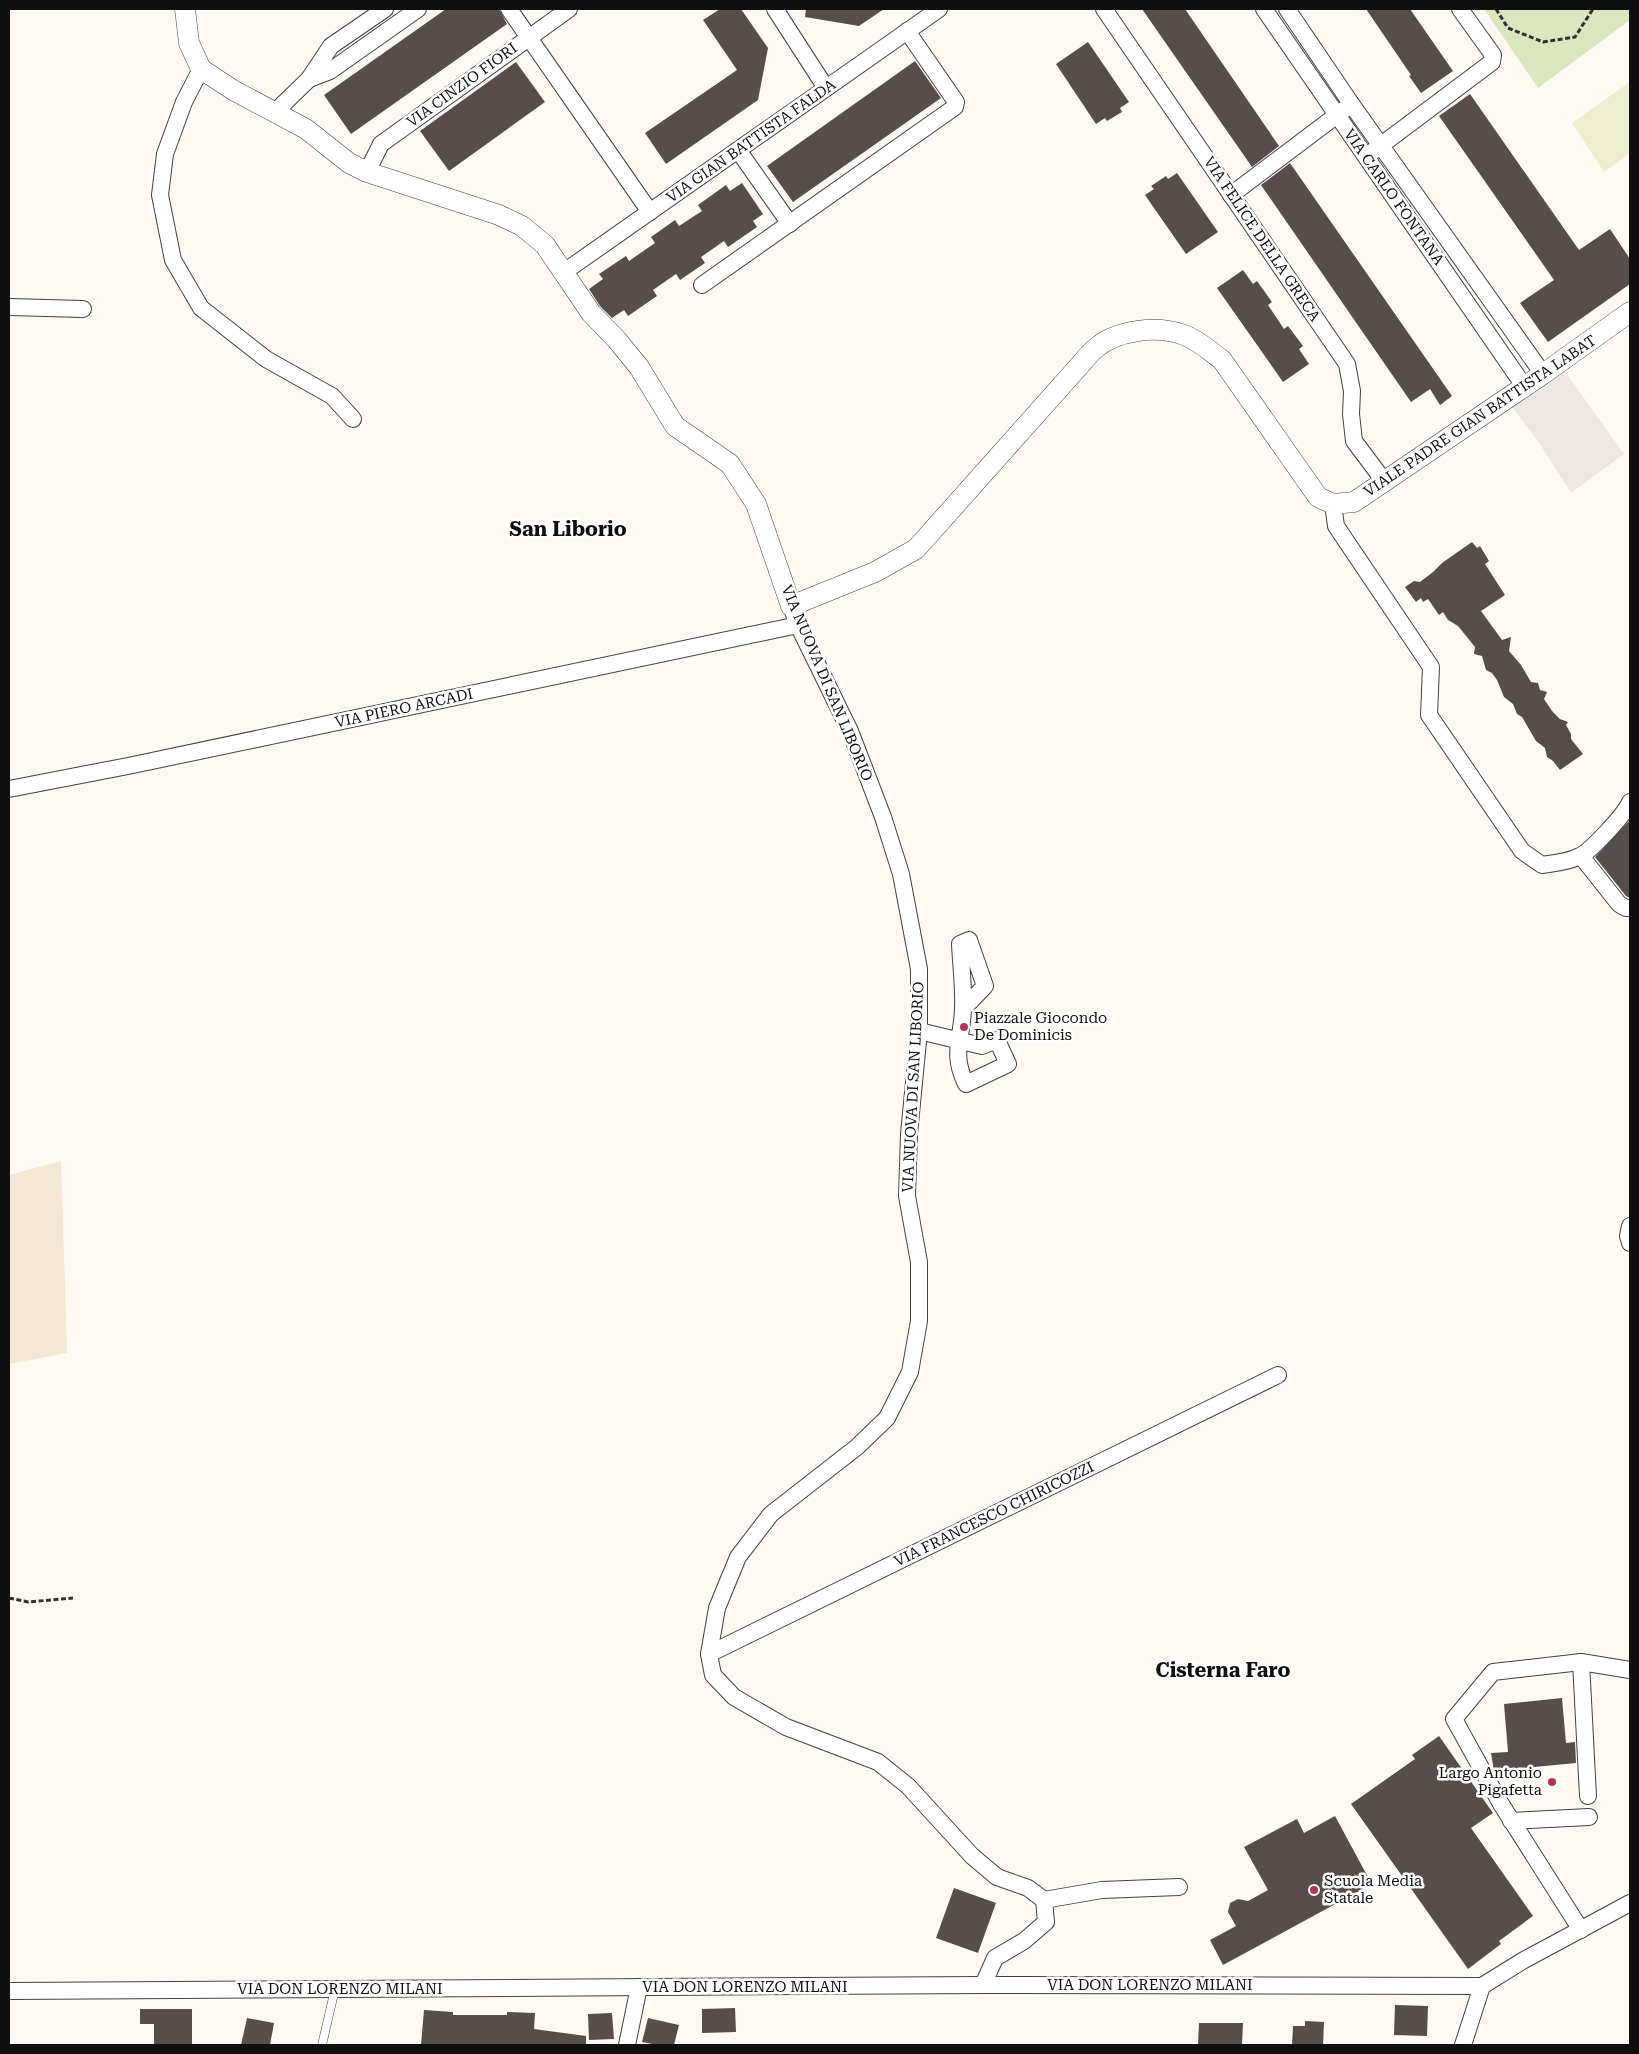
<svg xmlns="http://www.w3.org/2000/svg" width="1639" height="2054" font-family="'Roboto Serif',serif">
	<rect width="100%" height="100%" fill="#fef9f2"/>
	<polygon fill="#f2e8d4" points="61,1161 67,1353 9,1364 9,1175"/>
	<polygon fill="#dce6be" points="1484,9 1630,9 1630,20 1538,88"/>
	<polygon fill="#ebeecf" points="1630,82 1630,153 1604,172 1572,123"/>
	<polygon fill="#eee7e1" points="1559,363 1624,454 1571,493 1540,444 1506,399"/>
	<g fill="#574e4c">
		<polygon points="446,9 499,9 507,24 351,134 324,95"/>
		<polygon points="720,9 741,9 768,48 758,100 666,164 645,133 737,70 703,20"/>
		<polygon points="806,9 884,9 859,26 805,17"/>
		<polygon points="1142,9 1185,9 1279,146 1252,167"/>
		<polygon points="1366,9 1410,9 1453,71 1421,93 1409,76 1411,75"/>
		<polygon points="1088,42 1129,102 1120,108 1122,112 1107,121 1105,118 1096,124 1056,64"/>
		<polygon points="915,61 941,98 793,202 767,166"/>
		<polygon points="516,62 545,102 449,171 420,131"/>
		<polygon points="1470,94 1579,250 1610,229 1630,259 1630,284 1548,342 1520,303 1554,280 1439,116"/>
		<polygon points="1290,163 1452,396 1440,405 1430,389 1411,402 1261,185"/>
		<polygon points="1177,173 1218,232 1186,254 1145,195 1154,189 1151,186 1166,176 1168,179"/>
		<polygon points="742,183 763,214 753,221 757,227 728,247 724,241 701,257 705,263 680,280 676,274 653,290 657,296 628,316 624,310 612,318 600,306 589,289 603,279 599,274 626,256 629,261 655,243 651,237 675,220 679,226 702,211 698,205 726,185 730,191"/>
		<polygon points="1243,270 1253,284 1257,281 1272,302 1268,305 1284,329 1288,326 1303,346 1299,349 1309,364 1283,382 1217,288"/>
		<polygon points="1472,542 1477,548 1480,546 1489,561 1485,564 1505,595 1481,611 1502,640 1511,637 1509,651 1521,665 1531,682 1538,683 1540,690 1547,692 1544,699 1552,711 1560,719 1568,722 1566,725 1571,734 1571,739 1583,754 1560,770 1553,761 1547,757 1545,748 1536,741 1522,717 1517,714 1513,704 1504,697 1497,680 1492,673 1486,670 1482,656 1474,654 1475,647 1458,626 1448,620 1443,612 1439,615 1428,599 1423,602 1421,598 1416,602 1405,587 1414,581 1420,582 1433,572 1442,563"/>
		<polygon points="1630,820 1630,898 1626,896 1595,857"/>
		<polygon points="1562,1698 1566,1743 1575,1742 1576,1763 1494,1771 1491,1753 1508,1752 1504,1704"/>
		<polygon points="1439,1736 1493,1813 1471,1828 1533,1916 1499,1941 1501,1944 1468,1969 1351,1804 1415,1759 1412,1755"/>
		<polygon points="1335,1816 1369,1879 1360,1884 1363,1889 1223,1965 1210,1940 1236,1926 1228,1912 1230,1903 1238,1899 1248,1901 1268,1890 1244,1847 1297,1819 1304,1833"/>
		<polygon points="954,1888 996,1903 978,1953 936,1938"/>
		<polygon points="1395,2005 1428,2006 1427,2036 1394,2035"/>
		<polygon points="735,2008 736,2032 702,2033 702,2009"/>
		<polygon points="140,2009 192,2009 192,2045 154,2045 154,2024 140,2024"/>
		<polygon points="424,2010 453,2012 453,2015 507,2015 507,2012 535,2013 534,2029 586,2036 586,2045 506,2045 506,2044 421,2045"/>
		<polygon points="612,2013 614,2039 589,2040 588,2014"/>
		<polygon points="247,2018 274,2023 270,2045 241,2045"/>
		<polygon points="648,2018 679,2025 674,2045 657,2045 642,2042"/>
		<polygon points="1305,2021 1324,2022 1323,2045 1292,2045 1293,2026 1305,2026"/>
		<polygon points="1199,2023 1243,2023 1242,2045 1198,2045"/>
	</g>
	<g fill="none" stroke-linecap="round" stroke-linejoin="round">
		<defs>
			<polyline id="service" points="322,2045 335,1989"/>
			<g id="minor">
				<polyline points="509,9 650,212"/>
				<polyline points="775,9 826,88"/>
				<polyline points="1104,9 1347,364 1352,391 1351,414 1354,441 1384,481"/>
				<polyline points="1264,9 1524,386"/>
				<polyline points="1287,9 1352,105 1543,374"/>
				<polyline points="201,69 184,102 165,154 160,195 173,260 201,308 266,359 332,396 353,419"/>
				<polyline points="309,79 330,71 418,9"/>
				<polyline points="275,112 309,79 331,46 385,9"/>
				<polyline points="738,150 790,224"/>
				<polyline points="1372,152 1492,62 1493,55 1460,9"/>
				<polyline points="367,172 381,144 569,9"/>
				<polyline points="1231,195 1345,109"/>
				<polyline points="564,272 939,9"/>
				<polyline points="702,285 955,107 956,102 907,31"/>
				<polyline points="9,307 83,309"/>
				<path d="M1333,504L1336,526L1431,667L1429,715L1522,851L1542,865C1555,863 1569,862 1580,856C1592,850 1625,814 1630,802"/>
				<polyline points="791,606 798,625 850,731 883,817 901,874 919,969 919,1031 909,1134 907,1196 919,1262 919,1321 910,1372 887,1418 857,1447 771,1514 738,1557 717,1608 709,1654 713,1675 734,1697 786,1727 878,1762 908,1786 972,1856 997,1877 1028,1888 1044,1900 1046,1922 1024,1941 995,1958 983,1985"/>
				<polyline points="9,789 128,766 798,625"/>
				<polyline points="1581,856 1619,904 1626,908 1630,908"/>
				<path d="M919,1031L982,1046L997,1040L1008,1064L966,1084C951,1054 962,1039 963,1009C964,988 961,965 960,944L969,940L985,986L963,1009"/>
				<polyline points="1630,1226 1628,1236 1630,1243"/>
				<polyline points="709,1654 1278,1375"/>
				<polyline points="1581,1662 1588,1796"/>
				<polyline points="1511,1821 1589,1817"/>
				<polyline points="1044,1900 1102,1890 1179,1887"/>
				<polyline points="1581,1930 1501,1804 1454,1719 1493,1672 1581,1662 1630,1670"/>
				<polyline points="9,1991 983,1985 1482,1986"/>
				<polyline points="627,2045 639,1987"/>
				<polyline points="1463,2045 1482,1986 1524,1960 1630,1903"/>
			</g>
			<path id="tertiary" d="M185,9L189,43L201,69L233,90L306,129L349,163L367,172L499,215L522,226L545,245L591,313L617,340L639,367L675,426L730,464L756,504L791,606L875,572L916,549L1080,365C1085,359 1090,353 1096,348C1117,330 1157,325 1184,335C1198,340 1210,351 1222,360L1318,497L1333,504L1354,502L1543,374L1630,312"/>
		</defs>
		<use href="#service" stroke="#424242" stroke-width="9"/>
		<use href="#minor" stroke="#424242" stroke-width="18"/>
		<use href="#tertiary" stroke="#424242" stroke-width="21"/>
		<g stroke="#313131" stroke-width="3" stroke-dasharray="5 2.5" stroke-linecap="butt">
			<polyline points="1496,9 1508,28 1543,42 1575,37 1593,9"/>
			<polyline points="9,1598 28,1602 73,1598"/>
		</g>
		<use href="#service" stroke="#fff" stroke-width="8"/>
		<use href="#minor" stroke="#fff" stroke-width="16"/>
		<use href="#tertiary" stroke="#fff" stroke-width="20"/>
	</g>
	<g fill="#b33358" stroke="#fff" stroke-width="2">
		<circle cx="964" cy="1027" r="5"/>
		<circle cx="1552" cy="1782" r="5"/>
		<circle cx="1314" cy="1890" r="5"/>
	</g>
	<g text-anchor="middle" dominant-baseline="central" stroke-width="5" stroke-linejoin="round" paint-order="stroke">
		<g font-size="15" fill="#0f0f0f" stroke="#fff">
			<text transform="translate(462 85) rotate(-36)">VIA CINZIO FIORI</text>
			<text transform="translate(751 141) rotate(-35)">VIA GIAN BATTISTA FALDA</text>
			<text transform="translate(1394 197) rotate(55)">VIA CARLO FONTANA</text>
			<text transform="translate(1262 239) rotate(56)">VIA FELICE DELLA GRECA</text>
			<text transform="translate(1480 416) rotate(-34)">VIALE PADRE GIAN BATTISTA LABAT</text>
			<text transform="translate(827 683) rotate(67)">VIA NUOVA DI SAN LIBORIO</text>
			<text transform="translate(404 708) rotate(-12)">VIA PIERO ARCADI</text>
			<text transform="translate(913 1087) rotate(-87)">VIA NUOVA DI SAN LIBORIO</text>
			<text transform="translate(994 1514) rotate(-26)">VIA FRANCESCO CHIRICOZZI</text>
			<text x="1150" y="1985">VIA DON LORENZO MILANI</text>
			<text x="745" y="1987">VIA DON LORENZO MILANI</text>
			<text x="340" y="1989">VIA DON LORENZO MILANI</text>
		</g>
		<g font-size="15" fill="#0f0f0f" stroke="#fff" text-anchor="start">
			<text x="974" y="1018">Piazzale Giocondo<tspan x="974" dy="17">De Dominicis</tspan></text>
			<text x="1542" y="1773" text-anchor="end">Largo Antonio<tspan x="1542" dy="17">Pigafetta</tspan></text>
			<text x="1324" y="1881">Scuola Media<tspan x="1324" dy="17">Statale</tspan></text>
		</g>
		<g font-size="20" font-weight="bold" fill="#0f0f0f" stroke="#fff">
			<text x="568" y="529">San Liborio</text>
			<text x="1223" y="1670">Cisterna Faro</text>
		</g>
	</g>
	<rect width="1639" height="2054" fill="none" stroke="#0f0f0f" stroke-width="20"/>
</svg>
